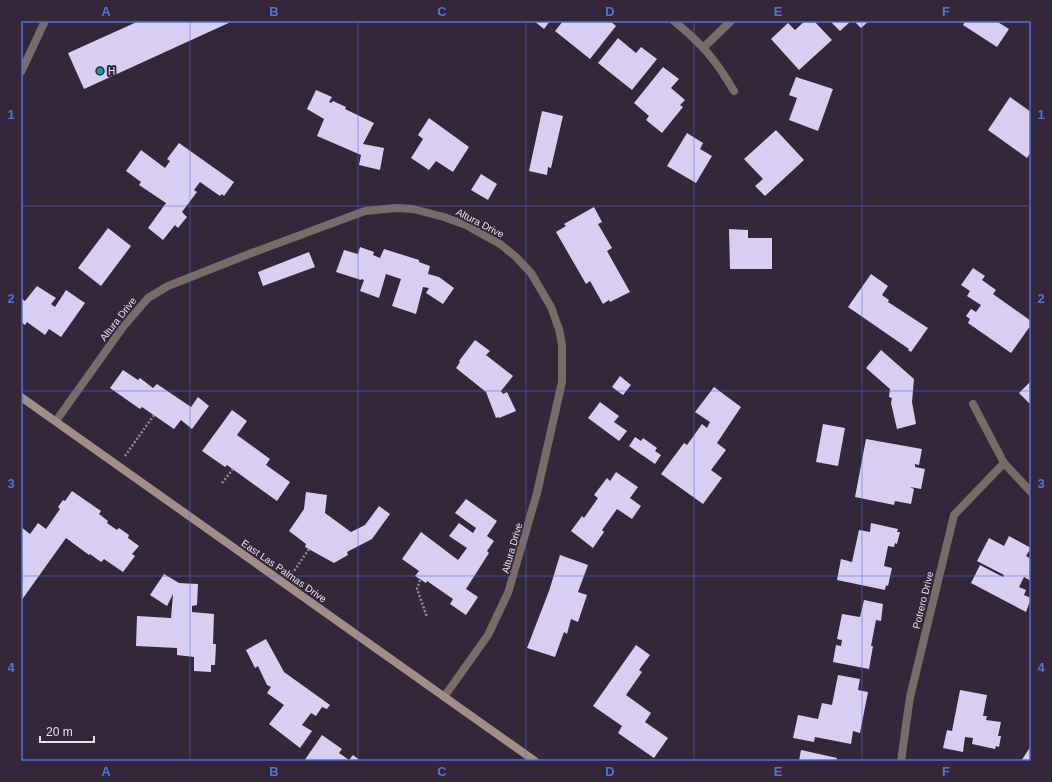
<svg xmlns="http://www.w3.org/2000/svg" width="1052" height="782" font-family="Helvetica,sans-serif">
	<rect width="100%" height="100%" fill="#35273a"/>
	<g fill="#d8cef2">
		<polygon points="139,21 233,21 84,89 68,53"/>
		<polygon points="534,21 550,21 544,29"/>
		<polygon points="563,21 610,21 616,26 590,59 555,31"/>
		<polygon points="805,21 814,21 832,40 799,70 771,39 788,23 795,30"/>
		<polygon points="830,21 851,21 840,31"/>
		<polygon points="854,21 869,21 861,28"/>
		<polygon points="965,21 996,21 1009,29 997,47 963,25"/>
		<polygon points="618,38 636,53 641,47 657,59 632,90 598,63"/>
		<polygon points="663,67 679,79 671,88 685,100 680,105 683,107 662,133 646,120 649,116 634,103"/>
		<polygon points="796,77 833,89 818,131 789,120 797,98 789,95"/>
		<polygon points="316,90 332,97 329,102 331,103 333,101 346,107 345,109 374,123 363,144 384,148 380,170 359,165 361,155 317,136 324,119 307,109"/>
		<polygon points="1010,97 1031,112 1031,152 1027,158 988,130"/>
		<polygon points="542,111 563,116 551,168 548,167 547,175 529,171"/>
		<polygon points="429,118 469,147 453,172 436,161 429,170 411,158 423,139 418,135"/>
		<polygon points="776,130 804,160 765,196 755,186 763,179 744,159"/>
		<polygon points="687,133 703,143 700,149 712,156 696,183 667,166"/>
		<polygon points="179,143 234,182 224,196 222,194 220,196 200,182 194,190 197,192 182,212 187,217 178,228 175,225 163,240 148,228 166,203 139,185 141,182 126,171 141,150 165,168 170,161 167,159"/>
		<polygon points="481,174 497,184 488,200 471,190"/>
		<polygon points="594,207 602,222 598,224 612,248 607,251 630,292 610,302 609,300 603,304 590,281 586,284 556,232 566,226 564,224"/>
		<polygon points="108,228 131,246 101,286 78,268"/>
		<polygon points="729,229 748,230 748,238 772,238 772,269 730,269"/>
		<polygon points="360,247 374,252 373,255 380,258 384,249 419,260 419,262 430,266 428,274 439,277 454,288 443,304 426,293 429,288 423,287 416,314 392,306 401,279 386,274 379,298 360,291 364,280 361,279 361,280 336,272 344,250 358,254"/>
		<polygon points="309,252 315,267 263,286 258,272"/>
		<polygon points="973,268 985,276 982,280 996,290 993,294 1031,321 1031,325 1011,353 968,323 970,319 966,316 971,309 976,312 981,305 967,296 970,291 961,285"/>
		<polygon points="871,274 888,286 882,295 889,300 888,302 928,328 911,352 908,350 909,349 848,307"/>
		<polygon points="37,286 56,298 51,304 55,307 66,290 85,303 61,337 49,329 45,335 27,322 25,325 21,322 21,298 25,301"/>
		<polygon points="475,340 490,351 486,355 513,376 501,391 503,394 507,392 516,411 499,418 498,417 496,418 486,392 456,368 460,362 459,361"/>
		<polygon points="881,350 914,379 912,402 916,424 897,429 891,403 892,398 889,397 890,389 866,368"/>
		<polygon points="123,370 138,380 140,378 153,388 157,384 191,407 198,397 209,406 192,429 181,420 174,429 142,407 140,409 110,388"/>
		<polygon points="620,376 631,385 623,395 612,387"/>
		<polygon points="1031,381 1031,405 1019,393"/>
		<polygon points="714,387 741,407 717,443 726,450 711,470 722,478 703,504 661,474 684,443 687,445 702,424 707,428 710,422 695,412"/>
		<polygon points="600,402 619,416 614,422 627,431 619,441 588,418"/>
		<polygon points="232,410 247,421 237,435 270,459 266,465 290,482 277,501 227,465 225,467 202,451"/>
		<polygon points="823,424 845,428 838,466 816,462"/>
		<polygon points="635,437 641,441 643,438 657,448 655,451 661,455 655,464 629,446"/>
		<polygon points="866,439 922,449 919,465 915,464 915,467 925,469 921,489 910,487 914,489 911,504 895,501 894,505 855,497"/>
		<polygon points="616,472 638,487 630,498 641,506 632,519 617,509 602,530 604,532 593,548 571,531 582,516 584,518 598,498 594,495 607,478 610,481"/>
		<polygon points="72,491 101,511 99,514 108,521 107,523 117,530 119,528 129,535 128,538 139,546 132,554 135,556 123,572 104,559 101,562 90,554 89,555 66,538 21,601 21,527 30,534 38,523 46,529 60,509 58,507 63,500 65,501"/>
		<polygon points="306,492 327,495 325,513 351,532 365,525 379,506 390,514 372,539 347,552 348,555 334,563 305,547 306,544 289,531 304,509"/>
		<polygon points="466,499 497,521 487,536 494,541 487,551 489,553 466,589 478,597 466,615 450,604 453,599 427,581 426,583 415,576 419,571 402,559 421,532 458,560 467,548 449,536 459,523 473,533 476,528 455,513"/>
		<polygon points="871,523 898,529 897,532 900,532 897,544 895,543 894,547 888,546 884,566 892,568 888,586 886,585 885,590 837,580 841,559 852,562 859,530 870,532"/>
		<polygon points="1009,536 1031,548 1026,556 1031,559 1031,581 1024,577 1019,587 1026,590 1024,595 1031,598 1026,612 971,583 980,565 1003,577 1004,575 977,561 989,538 1004,546"/>
		<polygon points="560,555 588,565 578,592 587,595 578,622 571,619 567,634 564,632 555,657 527,648 549,591"/>
		<polygon points="164,574 179,583 198,584 197,605 192,606 192,612 214,614 213,644 216,644 215,665 211,665 211,672 194,671 194,657 177,655 177,648 136,646 137,616 171,618 173,594 167,606 150,595"/>
		<polygon points="864,600 883,604 881,621 876,620 871,646 873,646 869,669 833,662 836,645 841,646 842,640 837,639 842,614 860,617"/>
		<polygon points="266,639 284,672 330,705 327,709 322,707 316,716 311,713 302,725 312,731 300,748 269,724 284,705 267,693 271,687 267,685 258,666 255,668 246,650"/>
		<polygon points="636,645 650,655 639,670 642,672 626,695 651,713 645,722 668,738 654,758 618,733 622,726 593,706"/>
		<polygon points="838,675 860,679 858,690 868,692 860,733 853,731 851,744 815,737 814,742 793,738 798,715 818,719 822,703 832,705"/>
		<polygon points="960,690 987,695 983,716 987,716 986,720 1001,722 998,736 1001,736 999,747 996,746 995,749 972,744 973,738 965,737 963,752 943,748 947,730 952,731"/>
		<polygon points="322,735 342,749 339,753 349,760 353,755 361,761 304,761"/>
		<polygon points="1031,746 1031,761 1021,761"/>
		<polygon points="801,750 837,758 836,761 799,761"/>
	</g>
	<g fill="none" stroke-linecap="round" stroke-linejoin="round">
		<g stroke="#938797" stroke-width="2.5" stroke-dasharray="2 2" stroke-linecap="butt">
			<polyline points="125,456 154,415"/>
			<polyline points="222,483 233,469"/>
			<polyline points="292,574 309,549"/>
			<polyline points="420,580 417,589 427,617"/>
		</g>
		<g stroke="#786b68" stroke-width="8">
			<path d="M674,21C703,45 715,59 734,91"/>
			<polyline points="704,47 731,21"/>
			<polyline points="21,72 45,21"/>
			<polyline points="973,404 1004,463 1031,492"/>
			<polyline points="56,421 123,327 148,298 168,286 249,254 365,211 396,208 413,209 444,217 466,225 500,244 515,256 531,273 551,307 559,329 562,345 562,382 537,493 508,593 488,635 444,697"/>
			<polyline points="901,761 910,697 954,515 1004,463"/>
		</g>
		<polyline stroke="#a28d89" stroke-width="8" points="21,397 535,761"/>
	</g>
	<path fill="none" stroke="#5072dd" stroke-width="1" stroke-opacity="0.55" d="M190,21V761M358,21V761M526,21V761M694,21V761M862,21V761M21,206H1031M21,391H1031M21,576H1031"/>
	<circle fill="#0f9aa8" stroke="#35273a" stroke-width="1.5" cx="100" cy="71" r="4"/>
	<g text-anchor="middle" dominant-baseline="central" stroke-width="4" stroke-linejoin="round" paint-order="stroke">
		<g font-size="10" fill="#e9e0ec" stroke="#35273a" text-anchor="start">
			<text x="108" y="71">H</text>
		</g>
		<g font-size="10" fill="#e9e0ec" stroke="#35273a">
			<text transform="translate(480 223) rotate(27)">Altura Drive</text>
			<text transform="translate(118 319) rotate(-52)">Altura Drive</text>
			<text transform="translate(512 548) rotate(-74)">Altura Drive</text>
			<text transform="translate(284 571) rotate(35)">East Las Palmas Drive</text>
			<text transform="translate(923 600) rotate(-76)">Potrero Drive</text>
		</g>
	</g>
	<rect width="1052" height="782" fill="none" stroke="#35273a" stroke-width="44"/>
	<path d="M40 736v6h54v-6" fill="none" stroke="#e9e0ec" stroke-width="2"/>
	<text x="46" y="736" font-size="12" fill="#e9e0ec" stroke="#35273a" stroke-width="3" paint-order="stroke">20 m</text>
	<rect x="22" y="22" width="1008" height="738" fill="none" stroke="#5072dd" stroke-width="1.5"/>
	<g font-size="13" text-anchor="middle" font-weight="bold" fill="#5072dd">
		<text x="106" y="16">A</text>
		<text x="274" y="16">B</text>
		<text x="442" y="16">C</text>
		<text x="610" y="16">D</text>
		<text x="778" y="16">E</text>
		<text x="946" y="16">F</text>
		<text x="11" y="119">1</text>
		<text x="1041" y="119">1</text>
		<text x="11" y="303">2</text>
		<text x="1041" y="303">2</text>
		<text x="11" y="488">3</text>
		<text x="1041" y="488">3</text>
		<text x="11" y="672">4</text>
		<text x="1041" y="672">4</text>
		<text x="106" y="776">A</text>
		<text x="274" y="776">B</text>
		<text x="442" y="776">C</text>
		<text x="610" y="776">D</text>
		<text x="778" y="776">E</text>
		<text x="946" y="776">F</text>
	</g>
</svg>
